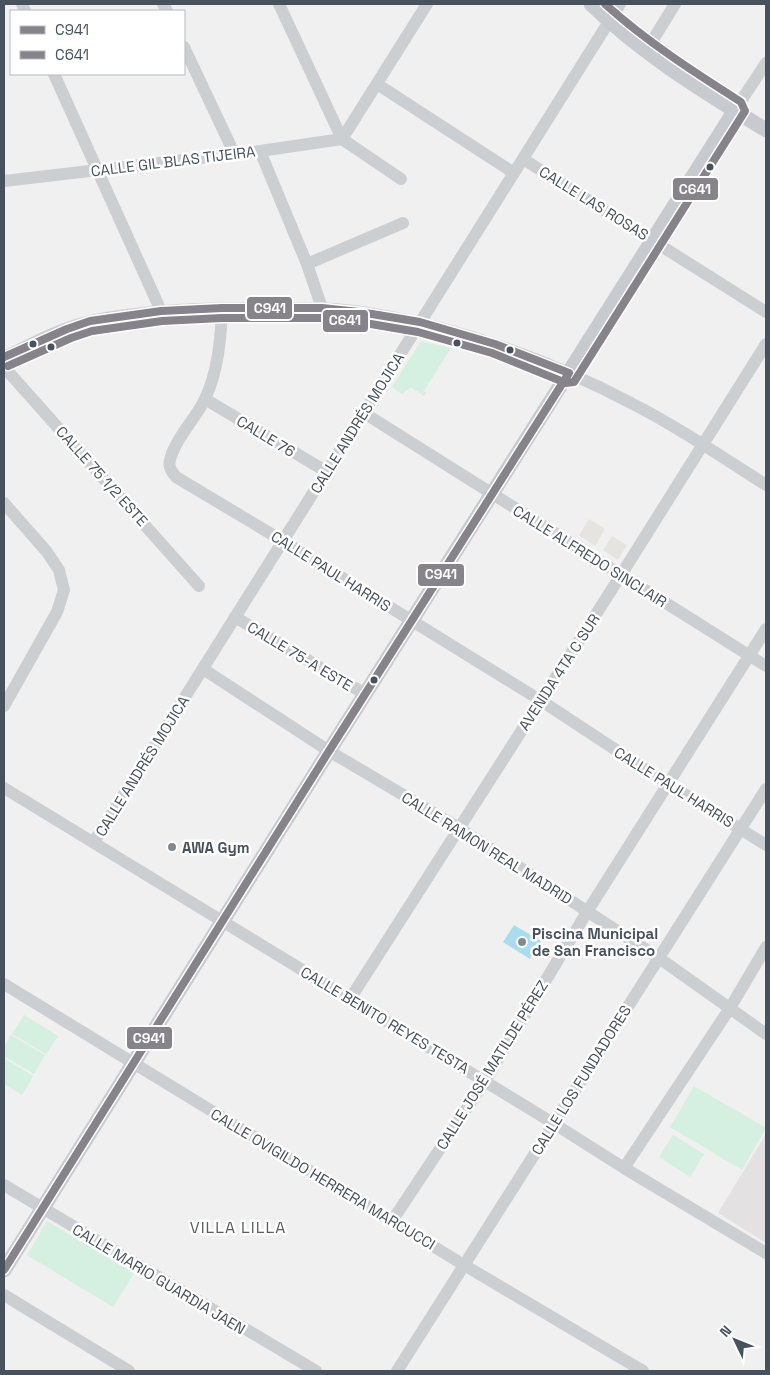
<svg xmlns="http://www.w3.org/2000/svg" width="770" height="1375" font-family="'Space Grotesk',sans-serif">
	<rect width="100%" height="100%" fill="#f1f0f0"/>
	<g fill="#e5e4de">
		<polygon points="589,519 605,529 595,546 579,535"/>
		<polygon points="612,536 627,545 618,560 603,550"/>
	</g>
	<polygon fill="#e3e1e2" points="766,1134 766,1243 718,1213"/>
	<g fill="#d5efe0">
		<polygon points="421,341 451,348 424,391 426,393 424,396 411,387 402,394 392,387"/>
		<polygon points="24,1015 58,1036 46,1054 12,1034"/>
		<polygon points="11,1035 45,1055 34,1074 4,1056 4,1047"/>
		<polygon points="4,1058 33,1076 22,1095 4,1084"/>
		<polygon points="694,1086 766,1128 742,1170 670,1127"/>
		<polygon points="673,1135 704,1154 690,1177 659,1157"/>
		<polygon points="47,1221 134,1273 113,1307 27,1255"/>
	</g>
	<polygon fill="#aadcee" points="514,925 541,941 530,959 503,942"/>
	<g fill="none" stroke-linecap="round" stroke-linejoin="round">
		<g stroke="#cccfd1" stroke-width="12">
			<polyline points="22,4 25,11"/>
			<polyline points="163,4 167,11"/>
			<polyline points="279,4 342,139"/>
			<polyline points="184,47 234,153"/>
			<polyline points="646,51 675,4"/>
			<polyline points="54,74 161,311"/>
			<polyline points="377,84 514,173"/>
			<polyline points="735,110 766,63"/>
			<polyline points="342,139 427,4"/>
			<polyline points="342,139 401,179"/>
			<polyline points="260,151 307,264 322,308"/>
			<polyline points="523,159 766,312"/>
			<polyline points="4,181 260,151 342,139"/>
			<polyline points="307,264 403,223"/>
			<path d="M222,308C221,339 218,371 205,399C196,418 175,439 170,460C168,467 172,472 176,477L283,541L540,700L651,773L766,845"/>
			<path d="M4,357C32,344 60,328 90,321C143,310 199,308 252,308C289,308 326,307 362,312C455,326 547,359 631,403C678,427 722,457 766,485"/>
			<polyline points="4,367 199,586"/>
			<polyline points="205,399 327,472"/>
			<polyline points="364,413 766,666"/>
			<polyline points="4,503 47,552 59,570 64,590 57,612 4,706"/>
			<polyline points="235,617 365,694"/>
			<polyline points="203,669 329,751 459,828 659,958 766,1034"/>
			<polyline points="4,788 553,1123 624,1168 766,1253"/>
			<polyline points="94,842 620,4"/>
			<polyline points="4,984 464,1265 643,1371"/>
			<polyline points="350,999 621,575 766,344"/>
			<polyline points="624,1168 730,1008 766,947"/>
			<polyline points="4,1185 316,1371"/>
			<polyline points="392,1221 485,1081 587,912 766,629"/>
			<polyline points="4,1295 129,1371"/>
			<polyline points="397,1371 766,789"/>
		</g>
		<g stroke="#c7cbcf" stroke-width="15">
			<path d="M591,4C643,55 705,92 766,130"/>
			<polyline points="4,1270 329,751 735,110"/>
		</g>
		<defs>
			<polyline id="bus-1" points="4,357 67,329 90,321 161,311 222,308 322,308 360,312 420,322 495,344 569,373 329,751 4,1270"/>
			<path id="bus-2" d="M8,366L71,338L92,331L162,321L222,318H321L359,322L418,332L492,353L566,383L574,382L745,111L741,102C694,72 647,42 605,4"/>
		</defs>
		<use href="#bus-1" stroke="#fff" stroke-width="11"/>
		<use href="#bus-2" stroke="#fff" stroke-width="11"/>
		<use href="#bus-1" stroke="#87838a" stroke-width="8"/>
		<use href="#bus-2" stroke="#87838a" stroke-width="8"/>
	</g>
	<g fill="#47525d" stroke="#fff" stroke-width="2">
		<circle cx="710" cy="167" r="4.5"/>
		<circle cx="457" cy="343" r="4.5"/>
		<circle cx="33" cy="344" r="4.5"/>
		<circle cx="51" cy="347" r="4.5"/>
		<circle cx="510" cy="350" r="4.5"/>
		<circle cx="374" cy="680" r="4.5"/>
	</g>
	<g fill="#828990" stroke="#fff" stroke-width="2">
		<circle cx="172" cy="847" r="5"/>
		<circle cx="522" cy="942" r="5"/>
	</g>
	<g text-anchor="middle" dominant-baseline="central" stroke-width="5" stroke-linejoin="round" paint-order="stroke">
		<g font-size="15" fill="#47525d" stroke="#fff">
			<text transform="translate(173 161) rotate(-7)">CALLE GIL BLAS TIJEIRA</text>
			<text transform="translate(594 203) rotate(32)">CALLE LAS ROSAS</text>
			<text transform="translate(357 423) rotate(-58)">CALLE ANDRÉS MOJICA</text>
			<text transform="translate(266 436) rotate(31)">CALLE 76</text>
			<text transform="translate(102 476) rotate(48)">CALLE 75 1/2 ESTE</text>
			<text transform="translate(590 556) rotate(32)">CALLE ALFREDO SINCLAIR</text>
			<text transform="translate(331 571) rotate(32)">CALLE PAUL HARRIS</text>
			<text transform="translate(300 656) rotate(31)">CALLE 75-A ESTE</text>
			<text transform="translate(559 672) rotate(-57)">AVENIDA 4TA C SUR</text>
			<text transform="translate(142 766) rotate(-58)">CALLE ANDRÉS MOJICA</text>
			<text transform="translate(674 787) rotate(32)">CALLE PAUL HARRIS</text>
			<text transform="translate(487 848) rotate(32)">CALLE RAMON REAL MADRID</text>
			<text transform="translate(385 1020) rotate(31)">CALLE BENITO REYES TESTA</text>
			<text transform="translate(492 1065) rotate(-58)">CALLE JOSÉ MATILDE PÉREZ</text>
			<text transform="translate(581 1080) rotate(-58)">CALLE LOS FUNDADORES</text>
			<text transform="translate(323 1179) rotate(31)">CALLE OVIGILDO HERRERA MARCUCCI</text>
			<text transform="translate(159 1279) rotate(31)">CALLE MARIO GUARDIA JAEN</text>
		</g>
		<g font-size="15" font-weight="bold" fill="#47525d" stroke="#fff" text-anchor="start">
			<text x="182" y="847">AWA Gym</text>
			<text x="532" y="933">Piscina Municipal<tspan x="532" dy="17">de San Francisco</tspan></text>
		</g>
		<g font-size="16" letter-spacing="1" fill="#5c5f64" stroke="#fff">
			<text x="238" y="1227">VILLA LILLA</text>
		</g>
	</g>
	<g stroke="#fff" stroke-width="2">
		<rect x="672" y="177" width="47" height="24" rx="5" fill="#87838a"/>
		<rect x="246" y="296" width="47" height="24" rx="5" fill="#87838a"/>
		<rect x="322" y="309" width="47" height="24" rx="5" fill="#87838a"/>
		<rect x="417" y="563" width="48" height="24" rx="5" fill="#87838a"/>
		<rect x="126" y="1026" width="47" height="24" rx="5" fill="#87838a"/>
	</g>
	<g font-size="14" text-anchor="middle" font-weight="bold" fill="#fff">
		<text x="695" y="194">C641</text>
		<text x="270" y="313">C941</text>
		<text x="345" y="325">C641</text>
		<text x="441" y="579">C941</text>
		<text x="149" y="1043">C941</text>
	</g>
	<rect width="770" height="1375" fill="none" stroke="#47525d" stroke-width="10"/>
	<rect x="10" y="10" width="175" height="65" fill="#ffffff" stroke="#b5babe"/>
	<rect x="20" y="26" width="25" height="8" fill="#87838a" stroke="#b5babe"/>
	<text x="55" y="35" font-size="15" fill="#47525d">C941</text>
	<rect x="20" y="51" width="25" height="8" fill="#87838a" stroke="#b5babe"/>
	<text x="55" y="60" font-size="15" fill="#47525d">C641</text>
	<g transform="translate(735 1340) rotate(313)" stroke="#ffffff" stroke-width="4" paint-order="stroke">
	<path d="M0-4L9 19L0 12L-9 19Z" fill="#47525d"/>
	<text y="-8" font-size="14" font-weight="bold" text-anchor="middle" fill="#47525d">N</text>
	</g>
</svg>
